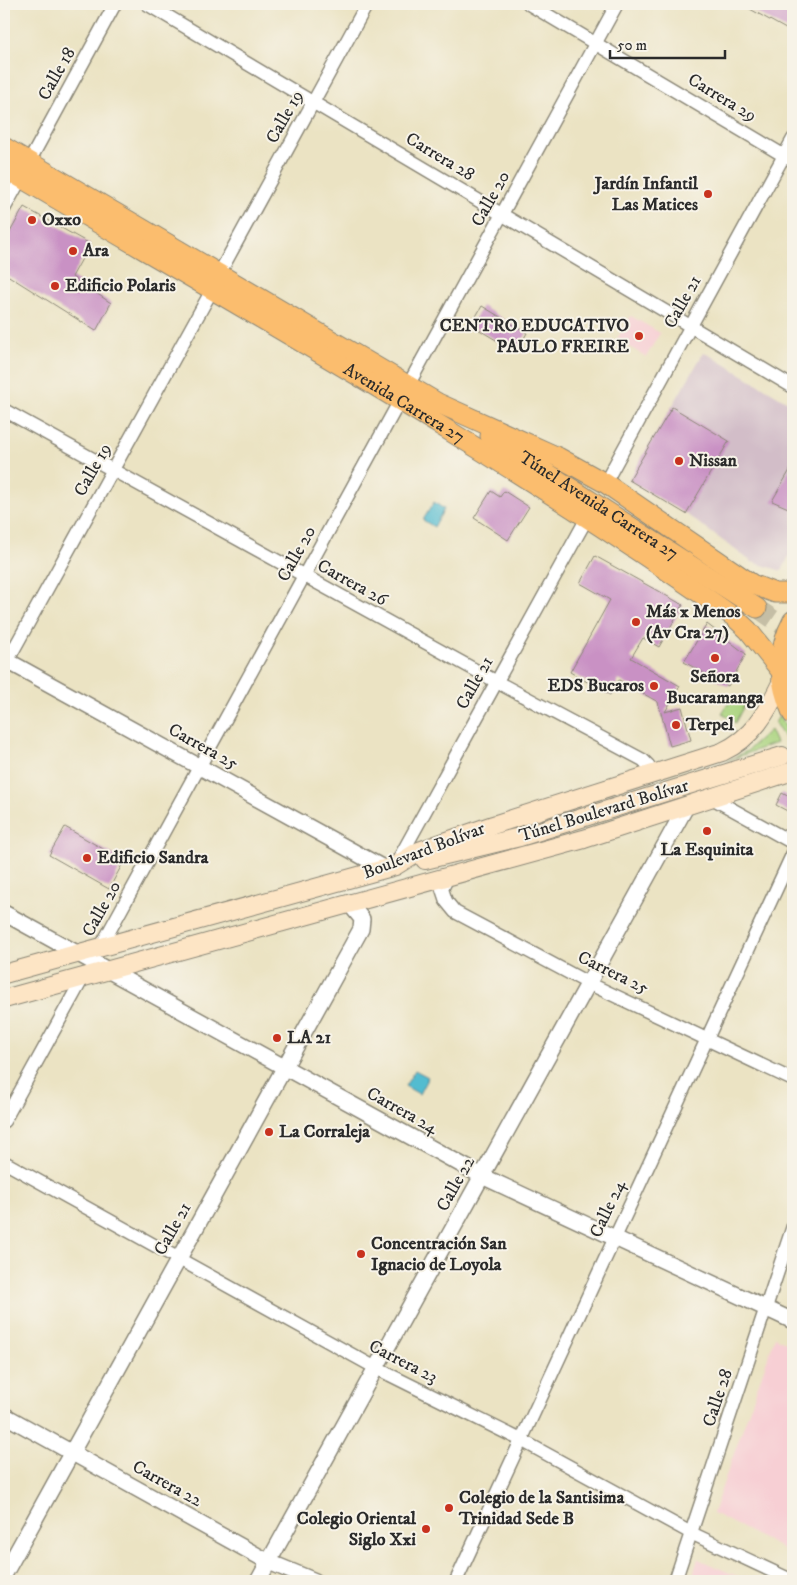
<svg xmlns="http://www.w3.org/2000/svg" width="797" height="1585" font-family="'IM FELL DW Pica',serif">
	<rect width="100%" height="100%" fill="#f7f3e8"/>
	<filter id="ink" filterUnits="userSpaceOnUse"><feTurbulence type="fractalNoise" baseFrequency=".02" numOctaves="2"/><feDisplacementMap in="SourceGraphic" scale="10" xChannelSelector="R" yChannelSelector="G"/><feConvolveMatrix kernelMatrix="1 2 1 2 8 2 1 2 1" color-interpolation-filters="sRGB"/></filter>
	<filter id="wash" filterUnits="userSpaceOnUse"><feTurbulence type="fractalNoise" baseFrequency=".0096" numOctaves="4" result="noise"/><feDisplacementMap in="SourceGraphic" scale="20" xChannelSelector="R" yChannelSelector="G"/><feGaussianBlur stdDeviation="1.12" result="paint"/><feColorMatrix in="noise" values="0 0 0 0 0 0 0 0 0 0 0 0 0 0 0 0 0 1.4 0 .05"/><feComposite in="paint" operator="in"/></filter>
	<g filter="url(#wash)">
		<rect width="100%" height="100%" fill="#ebe3c3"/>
		<g fill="#f7cfd4">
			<polygon points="631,316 660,333 646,357 617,339"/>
			<polygon points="775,1337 793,1346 793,1528 785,1550 713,1513"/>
			<polygon points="698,1559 748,1581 691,1581"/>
		</g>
		<polygon fill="#d2bdc8" points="704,352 793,405 793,547 782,571 752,562 686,514 629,480"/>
		<g fill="#abd480" stroke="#6b8056">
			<polygon points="748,698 735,723 722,713 730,701"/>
			<polygon points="779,716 793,739 793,752 775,723"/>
			<polygon points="770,730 776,743 726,761 747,751"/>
		</g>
		<g fill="#53bcd0" stroke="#3f747e">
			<polygon points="434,502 444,509 434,527 423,520"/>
			<polygon points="415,1070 428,1077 419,1094 405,1086"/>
		</g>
		<g id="blocks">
			<g fill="#c991c4">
				<polygon points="741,4 793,4 793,33"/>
				<polygon points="24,207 90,244 72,277 111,303 96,331 4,273 4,243"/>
				<polygon points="482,306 527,333 516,352 471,325"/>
				<polygon points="672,407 729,441 686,514 629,480"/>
				<polygon points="793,465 793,510 772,501"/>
				<polygon points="491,491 500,497 504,491 529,507 508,540 474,518"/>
				<polygon points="595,556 683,605 659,647 643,638 631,658 680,686 665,712 682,707 691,740 670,746 658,702 619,680 610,695 570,672 610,600 580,583"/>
				<polygon points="707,624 746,654 728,686 684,662"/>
				<polygon points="782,793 793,799 793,814 776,805"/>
				<polygon points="65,827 124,861 109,889 49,855"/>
			</g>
		</g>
	</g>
	<g filter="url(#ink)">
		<use href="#blocks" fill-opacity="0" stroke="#8b8777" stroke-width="1"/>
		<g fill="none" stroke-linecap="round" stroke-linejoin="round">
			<polyline stroke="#c5bea5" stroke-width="19" stroke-dasharray="19 9" stroke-linecap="butt" points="757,608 793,633"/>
			<defs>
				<g id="minor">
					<polyline points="147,4 793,387"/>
					<polyline points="529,4 793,161"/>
					<polyline points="29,162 115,4"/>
					<polyline points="4,209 21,178"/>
					<polyline points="219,274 367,4"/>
					<polyline points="4,410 497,682 643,760 648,765 650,776"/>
					<polyline points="605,483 793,139"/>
					<polyline points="4,667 212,290"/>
					<polyline points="710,797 793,843"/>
					<polyline points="396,864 587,518"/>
					<polyline points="448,877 442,889 446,901 455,912 588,983 793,1080"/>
					<polyline points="99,950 617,4"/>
					<polyline points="4,1121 85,974"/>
					<polyline points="4,1162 376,1368 521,1440 691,1533 793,1581"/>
					<polyline points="456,1581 793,853"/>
					<polyline points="675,1581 793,1226"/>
				</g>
				<g id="tertiary">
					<polyline points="4,659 385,869"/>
					<polyline points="4,913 482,1176 793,1321"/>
					<polyline points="4,1415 269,1562 315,1581"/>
					<polyline points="4,1575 361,929 362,919 349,903"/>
					<polyline points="258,1581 687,805"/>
				</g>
				<g id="secondary">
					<polyline points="425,860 520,837 782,756"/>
					<path d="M4,974L395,866L419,851L493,825L722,752C753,738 767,712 781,683"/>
					<polyline points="4,999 584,839 793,771"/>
				</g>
				<g id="primary">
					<polyline points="4,147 438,403 558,457 605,483 752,584 775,593 793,593"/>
					<path id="s1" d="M4,168C250,313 500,452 734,617L748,630L780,670"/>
					<path id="s2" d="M490,436L757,608"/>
				</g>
				<path id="trunk" d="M793,621C776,653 779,682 793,714"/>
			</defs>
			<use href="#minor" stroke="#8b8777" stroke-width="15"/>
			<use href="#tertiary" stroke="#8b8777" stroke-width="18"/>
			<use href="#secondary" stroke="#8b8777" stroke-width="20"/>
			<use href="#primary" stroke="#8b8777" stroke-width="21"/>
			<use href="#trunk" stroke="#8b8777" stroke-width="22"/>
			<use href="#minor" stroke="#fff" stroke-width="12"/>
			<use href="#tertiary" stroke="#fff" stroke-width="15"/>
			<use href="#secondary" stroke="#fde5c5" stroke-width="18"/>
			<use href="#primary" stroke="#fbbd6e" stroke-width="19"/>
			<use href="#trunk" stroke="#fbbd6e" stroke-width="20"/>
		</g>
	</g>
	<g fill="#c8321e" stroke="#f7f3e8" stroke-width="2">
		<circle cx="708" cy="194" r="5"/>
		<circle cx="32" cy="220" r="5"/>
		<circle cx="73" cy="251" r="5"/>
		<circle cx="55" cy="286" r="5"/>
		<circle cx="639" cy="336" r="5"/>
		<circle cx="679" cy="461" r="5"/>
		<circle cx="636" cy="622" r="5"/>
		<circle cx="715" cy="658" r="5"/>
		<circle cx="654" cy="686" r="5"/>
		<circle cx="676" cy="725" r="5"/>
		<circle cx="707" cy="831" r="5"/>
		<circle cx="87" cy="858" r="5"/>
		<circle cx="277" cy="1038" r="5"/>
		<circle cx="269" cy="1132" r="5"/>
		<circle cx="361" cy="1254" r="5"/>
		<circle cx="449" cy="1508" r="5"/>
		<circle cx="426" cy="1529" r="5"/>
	</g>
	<g text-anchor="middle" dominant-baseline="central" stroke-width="4" stroke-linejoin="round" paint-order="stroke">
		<g font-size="18" fill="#2b2b2b" stroke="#f7f3e8">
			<text transform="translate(57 74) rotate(-61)">Calle 18</text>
			<text transform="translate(722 98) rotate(31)">Carrera 29</text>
			<text transform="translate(285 117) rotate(-61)">Calle 19</text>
			<text transform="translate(440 157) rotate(31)">Carrera 28</text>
			<text transform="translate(491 199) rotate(-61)">Calle 20</text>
			<text transform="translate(683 302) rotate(-61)">Calle 21</text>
			<text stroke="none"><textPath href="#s1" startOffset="464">Avenida Carrera 27</textPath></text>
			<text transform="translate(93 470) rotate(-61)">Calle 19</text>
			<text stroke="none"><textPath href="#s2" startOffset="129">Túnel Avenida Carrera 27</textPath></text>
			<text transform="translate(297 554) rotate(-61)">Calle 20</text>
			<text transform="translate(352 583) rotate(29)">Carrera 26</text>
			<text transform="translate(475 683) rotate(-61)">Calle 21</text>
			<text transform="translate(203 747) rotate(29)">Carrera 25</text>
			<text transform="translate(604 811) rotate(-17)">Túnel Boulevard Bolívar</text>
			<text transform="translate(424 851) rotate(-21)">Boulevard Bolívar</text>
			<text transform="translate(102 909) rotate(-61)">Calle 20</text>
			<text transform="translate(613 973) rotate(26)">Carrera 25</text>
			<text transform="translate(402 1111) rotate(29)">Carrera 24</text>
			<text transform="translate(456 1184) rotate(-61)">Calle 22</text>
			<text transform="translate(608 1209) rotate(-65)">Calle 24</text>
			<text transform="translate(173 1229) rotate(-61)">Calle 21</text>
			<text transform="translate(403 1362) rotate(27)">Carrera 23</text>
			<text transform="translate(718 1398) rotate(-72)">Calle 28</text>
			<text transform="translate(167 1484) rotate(29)">Carrera 22</text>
		</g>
		<g font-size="18" font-weight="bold" fill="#2b2b2b" stroke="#f7f3e8" text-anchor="start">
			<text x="698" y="184" text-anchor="end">Jardín Infantil<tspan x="698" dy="21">Las Matices</tspan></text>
			<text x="42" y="220">Oxxo</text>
			<text x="83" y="251">Ara</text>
			<text x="65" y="286">Edificio Polaris</text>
			<text x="629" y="326" text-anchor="end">CENTRO EDUCATIVO<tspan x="629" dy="21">PAULO FREIRE</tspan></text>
			<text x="689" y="461">Nissan</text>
			<text x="646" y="612">Más x Menos<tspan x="646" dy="21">(Av Cra 27)</tspan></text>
			<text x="715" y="677" text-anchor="middle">Señora<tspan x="715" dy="21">Bucaramanga</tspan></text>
			<text x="644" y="686" text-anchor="end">EDS Bucaros</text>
			<text x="686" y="725">Terpel</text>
			<text x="707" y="850" text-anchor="middle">La Esquinita</text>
			<text x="97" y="858">Edificio Sandra</text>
			<text x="287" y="1038">LA 21</text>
			<text x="279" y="1132">La Corraleja</text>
			<text x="371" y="1244">Concentración San<tspan x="371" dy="21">Ignacio de Loyola</tspan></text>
			<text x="459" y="1498">Colegio de la Santisima<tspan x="459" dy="21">Trinidad Sede B</tspan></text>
			<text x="416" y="1519" text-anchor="end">Colegio Oriental<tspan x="416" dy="21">Siglo Xxi</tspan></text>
		</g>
	</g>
	<rect width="797" height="1585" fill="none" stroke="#f7f3e8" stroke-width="20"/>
	<path d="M610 50v8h115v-8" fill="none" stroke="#2b2b2b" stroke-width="2.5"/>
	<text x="617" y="50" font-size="15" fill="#2b2b2b" stroke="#f7f3e8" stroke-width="4" paint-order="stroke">50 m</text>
</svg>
